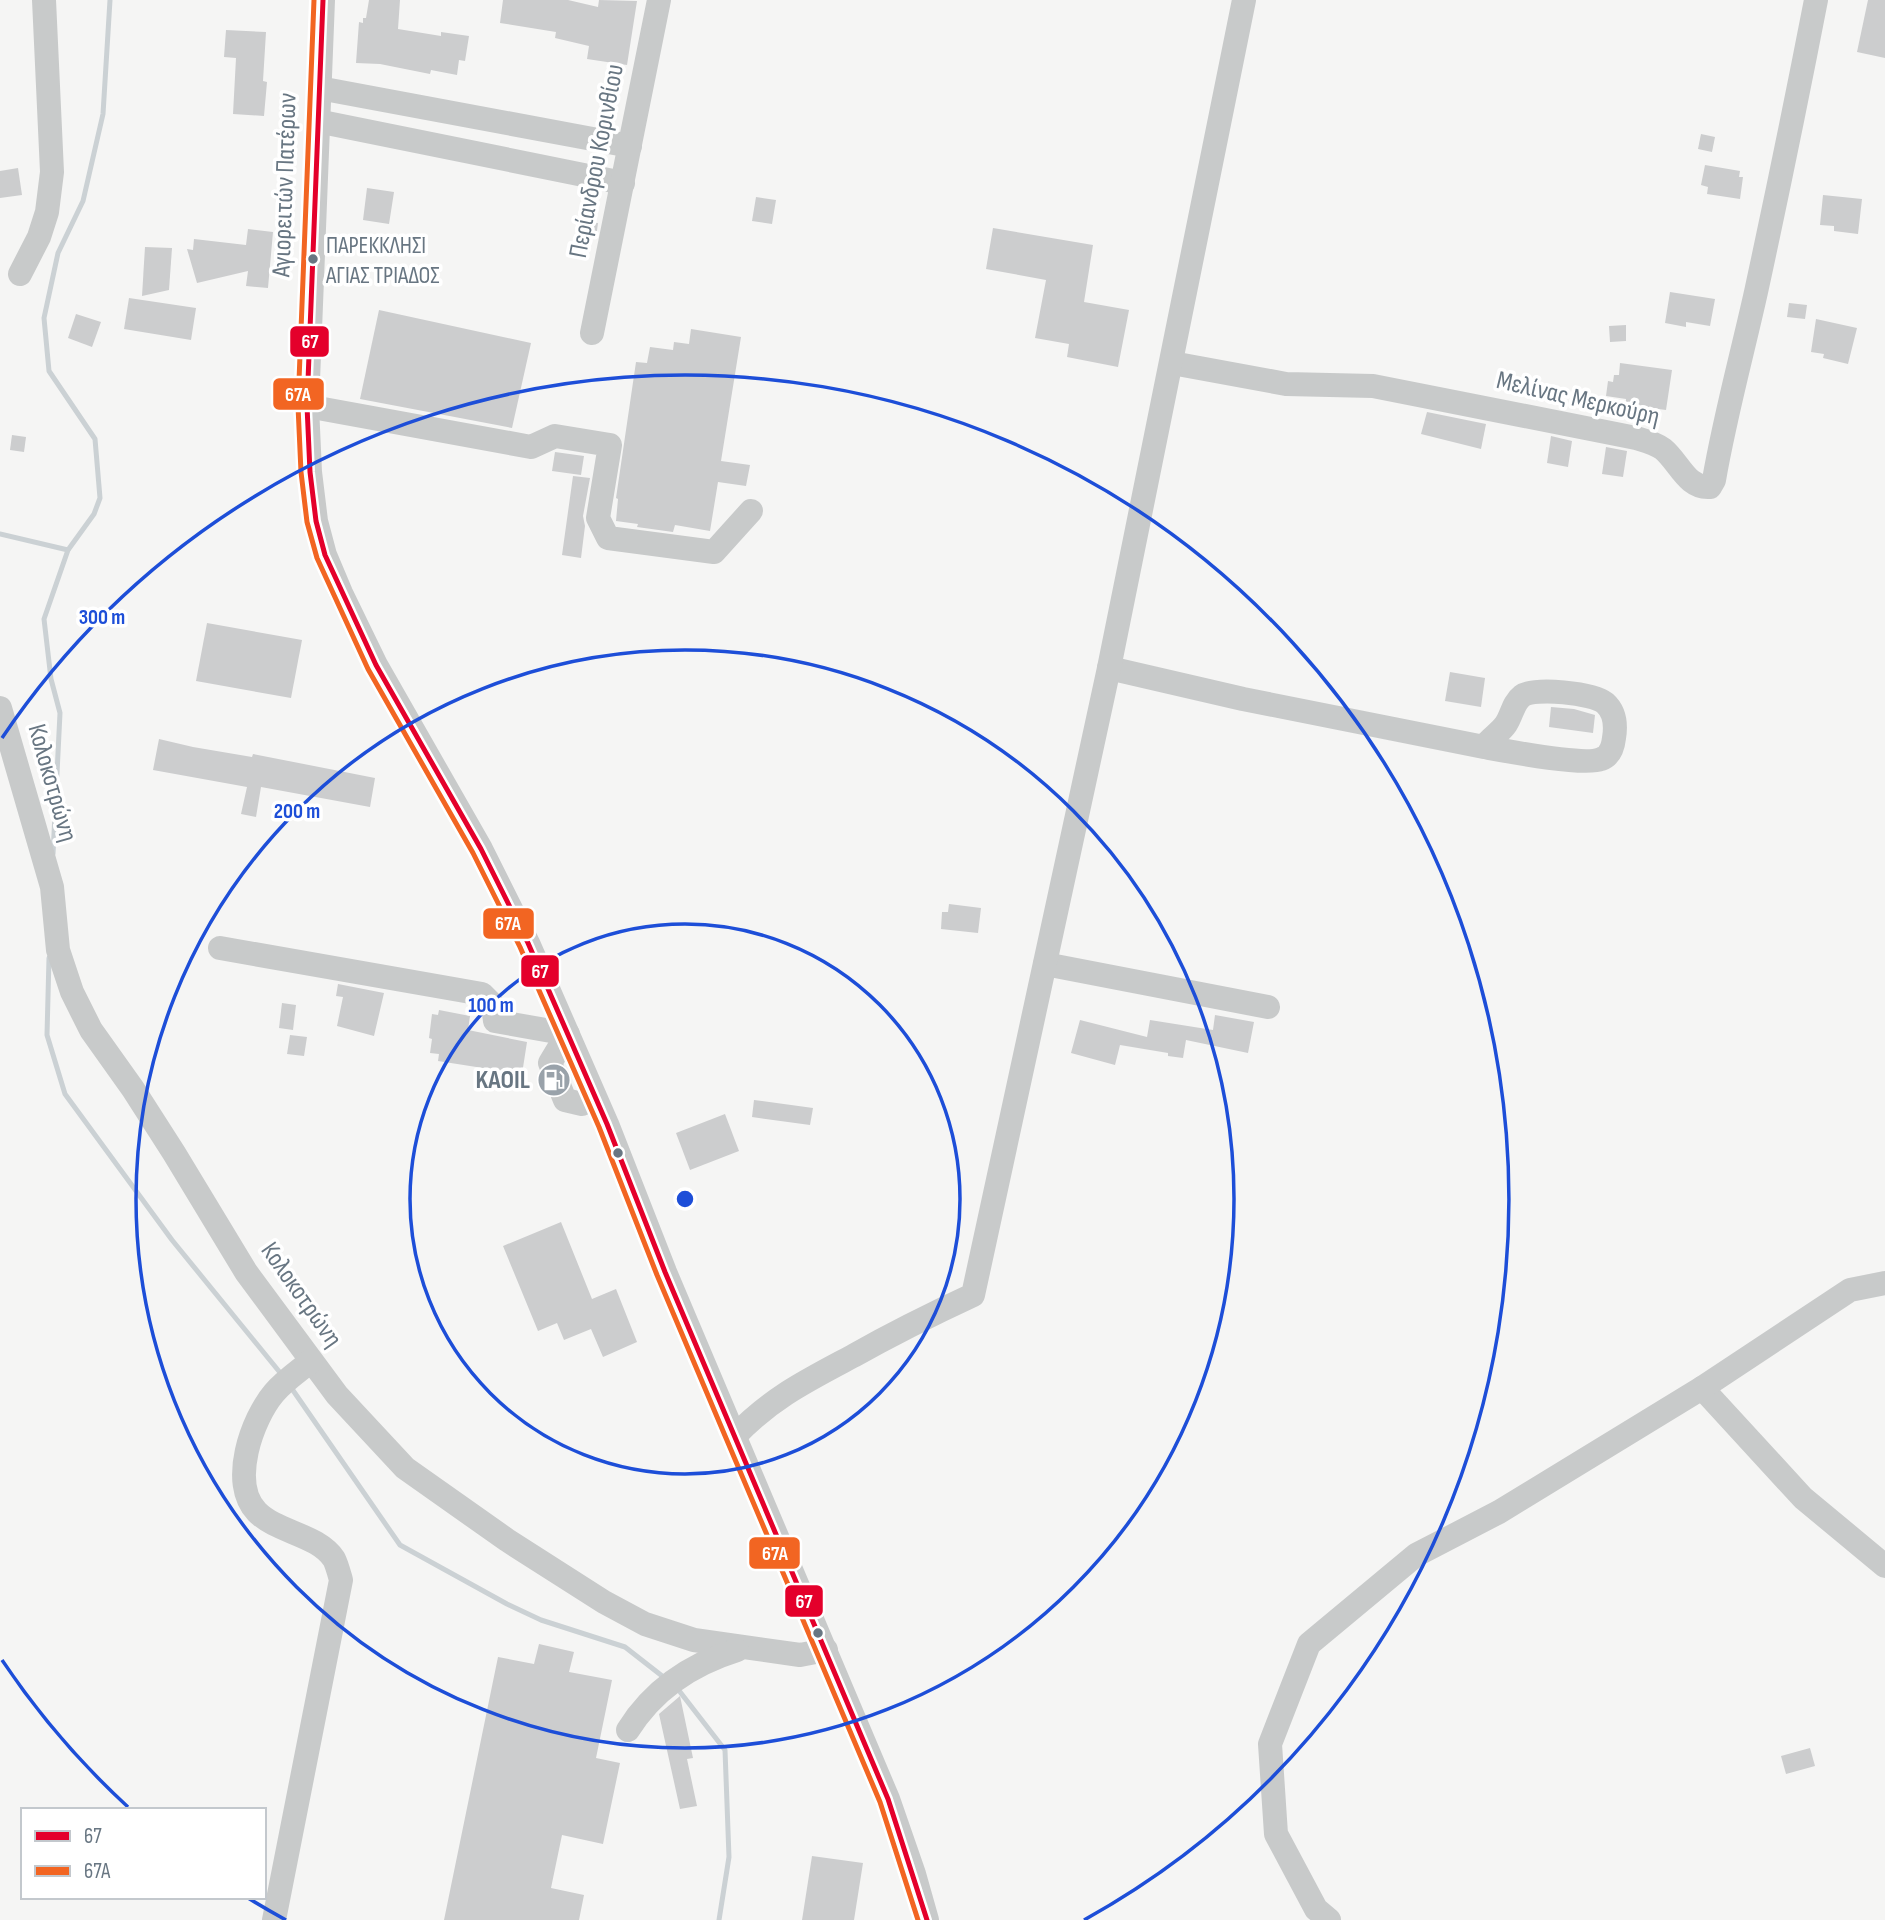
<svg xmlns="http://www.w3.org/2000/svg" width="1885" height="1920" font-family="'Sofia Sans Condensed',sans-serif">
	<rect width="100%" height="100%" fill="#f5f5f4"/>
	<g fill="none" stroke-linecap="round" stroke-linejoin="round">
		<g stroke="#cbd1d4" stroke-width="5">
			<polyline points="0,534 68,550"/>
			<polyline points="53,854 60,713 51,679 44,619 68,550 94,514 100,498 95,439 49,371 44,318 58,253 83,201 103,114 110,0"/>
			<polyline points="49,958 47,1035 65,1094 172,1240 282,1375"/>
			<polyline points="290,1386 400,1545 507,1604 541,1620 625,1647 666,1679"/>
			<polyline points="677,1688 725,1750 729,1857 719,1920"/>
		</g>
	</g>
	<g fill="#cccdce">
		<polygon points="369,0 400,0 398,29 441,36 441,32 469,36 465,61 459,60 457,75 431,70 430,74 380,64 356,63 359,22 363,23 363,18 366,18"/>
		<polygon points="503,0 568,0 598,7 599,0 637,1 627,65 587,59 589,46 555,38 556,32 500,23"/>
		<polygon points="1868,0 1885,0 1885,58 1857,52"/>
		<polygon points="226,30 266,32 263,81 267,82 264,116 233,114 236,58 224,57"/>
		<polygon points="1701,134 1715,137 1712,152 1698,149"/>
		<polygon points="1705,165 1740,171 1739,177 1743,177 1740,199 1707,194 1708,187 1701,185"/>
		<polygon points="18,168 22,195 0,198 0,171"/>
		<polygon points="367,188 394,192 389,224 363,220"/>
		<polygon points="1823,195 1862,199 1858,234 1834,231 1834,226 1820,225"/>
		<polygon points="756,197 776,200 772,224 752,221"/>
		<polygon points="577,222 598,223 596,238 576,236"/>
		<polygon points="993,228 1093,245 1084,302 1129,310 1118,367 1067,357 1069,344 1035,338 1046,280 986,269"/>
		<polygon points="248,229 273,232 268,288 246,286 248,271 197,283 187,249 193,250 194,239 246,245"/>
		<polygon points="145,247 172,248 169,290 142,296"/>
		<polygon points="1670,292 1715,299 1710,326 1686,322 1686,327 1665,323"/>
		<polygon points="129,298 196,308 191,340 124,329"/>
		<polygon points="1789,303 1807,305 1805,319 1787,317"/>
		<polygon points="379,310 531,343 512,428 360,399"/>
		<polygon points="76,314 101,322 92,347 68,338"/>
		<polygon points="1816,319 1857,328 1848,364 1823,358 1824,354 1811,352"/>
		<polygon points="1626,325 1626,341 1610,342 1609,326"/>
		<polygon points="691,329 741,337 721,461 750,465 746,486 718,482 710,531 675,525 673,532 637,527 638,524 616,521 618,499 616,498 636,362 647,363 650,347 673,350 674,342 689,344"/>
		<polygon points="1620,363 1672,370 1666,410 1636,406 1636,403 1626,402 1626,399 1606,396 1608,381 1613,382 1614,375 1619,375"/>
		<polygon points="1427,412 1486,424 1481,449 1421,434"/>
		<polygon points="12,435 26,437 24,452 10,450"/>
		<polygon points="1551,436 1572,441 1568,467 1547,463"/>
		<polygon points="1606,447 1627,451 1623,477 1602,474"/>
		<polygon points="555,452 584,456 581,475 552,471"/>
		<polygon points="573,476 590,478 583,516 585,526 581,558 562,555"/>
		<polygon points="207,623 302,640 291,698 196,681"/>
		<polygon points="1450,672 1485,678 1481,707 1445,701"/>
		<polygon points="1551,707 1574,709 1595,715 1593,733 1549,727"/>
		<polygon points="159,739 193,747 252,757 253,754 375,778 370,807 261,787 256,817 241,814 247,787 153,770"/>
		<polygon points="949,904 981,908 978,933 941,929 942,912 948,912"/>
		<polygon points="338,984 384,993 374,1036 337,1026 343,997 336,996"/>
		<polygon points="282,1003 296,1005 293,1030 279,1028"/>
		<polygon points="439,1010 470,1016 468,1030 527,1042 522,1074 438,1061 439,1054 430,1053 432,1039 429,1038 432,1014 438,1015"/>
		<polygon points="1215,1015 1254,1022 1248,1053 1186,1040 1183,1058 1168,1056 1168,1053 1120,1045 1115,1065 1071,1053 1080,1020 1147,1037 1150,1020 1213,1030"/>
		<polygon points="290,1035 307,1037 304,1056 287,1054"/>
		<polygon points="754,1100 813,1108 810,1125 752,1117"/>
		<polygon points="725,1114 739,1151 690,1170 676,1133"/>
		<polygon points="561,1222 592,1299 616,1289 637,1342 603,1357 591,1329 564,1340 557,1323 538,1331 503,1246"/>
		<polygon points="539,1644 574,1652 569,1672 612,1680 596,1758 620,1763 603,1844 562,1835 551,1888 584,1895 579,1920 444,1920 498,1657 534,1664"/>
		<polygon points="680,1696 693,1758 687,1759 697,1806 680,1809 659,1714"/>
		<polygon points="1810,1748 1815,1766 1786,1774 1781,1756"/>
		<polygon points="812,1856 863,1863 854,1920 802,1920"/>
	</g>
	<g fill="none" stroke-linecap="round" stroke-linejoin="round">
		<g stroke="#c8caca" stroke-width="24">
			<polyline points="323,0 307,406 310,472 316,521 325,555 341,593 376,665 481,849 528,943 607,1124 665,1272 888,1799 914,1874 927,1920"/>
			<polyline points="319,88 630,146"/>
			<polyline points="317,121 623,183"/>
			<polyline points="20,274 39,237 47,212 52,172 44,0"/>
			<polyline points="592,333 659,0"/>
			<path d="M1172,363L1286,384L1373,386L1636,438C1646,441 1655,443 1663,449C1679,462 1687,489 1710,487L1714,480C1725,416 1742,355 1756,292C1777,195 1797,98 1816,0"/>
			<polyline points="307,406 531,447 555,436 610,445 598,518 608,538 714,552 751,511"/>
			<path d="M1109,668L1243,699L1484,747C1490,738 1500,733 1506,724C1512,715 1513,703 1522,696C1534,687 1593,693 1605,703C1615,712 1616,726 1614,738C1613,747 1610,756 1601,759C1584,766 1506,751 1484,747"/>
			<polyline points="0,708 52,887 58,950 72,992 91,1030 133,1089 174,1153 246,1272 337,1395 405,1468 507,1540 604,1602 645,1624 694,1640 800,1655 826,1650"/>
			<polyline points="220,948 482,994 493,1005 495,1021 568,1034"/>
			<polyline points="1045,964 1268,1007"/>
			<polyline points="559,1048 550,1063 565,1100 582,1104"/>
			<polyline points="1702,1388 1803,1498 1885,1566"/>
			<path d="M734,1437C771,1398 806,1381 853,1356C892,1334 932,1314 973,1295L1109,668L1244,0"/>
			<path d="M628,1730C653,1690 692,1664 737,1650"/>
			<path d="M274,1920L341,1580C339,1573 337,1565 334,1559C317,1534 278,1533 257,1512C229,1483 252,1419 274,1393C284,1381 299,1371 311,1361"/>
			<polyline points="1329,1920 1316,1909 1276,1834 1270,1744 1309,1644 1416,1555 1499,1512 1702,1388 1850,1290 1885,1283"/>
		</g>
		<defs>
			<polyline id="bus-1" points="323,0 307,406 310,472 316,521 325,555 376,665 481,849 528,943 607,1124 665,1272 888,1799 927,1920"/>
			<polyline id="bus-2" points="314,0 298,406 301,472 307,522 317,558 368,669 473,853 520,947 599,1127 657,1275 880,1802 918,1920"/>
		</defs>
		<use href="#bus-1" stroke="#fff" stroke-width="10"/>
		<use href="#bus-2" stroke="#fff" stroke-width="10"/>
		<use href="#bus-1" stroke="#e4002b" stroke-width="5"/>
		<use href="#bus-2" stroke="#f26522" stroke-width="5"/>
	</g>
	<g fill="none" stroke="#1d4ed8" stroke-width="3.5">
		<circle cx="685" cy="1199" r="275"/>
		<circle cx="685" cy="1199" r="549"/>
		<path d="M286 1920A824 824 0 0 1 248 1898M128 1807A824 824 0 0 1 2 1660M2 738A824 824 0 1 1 1084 1920"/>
	</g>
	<defs>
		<symbol id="fuel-disc" viewBox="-11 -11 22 22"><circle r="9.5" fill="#99a2aa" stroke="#fff"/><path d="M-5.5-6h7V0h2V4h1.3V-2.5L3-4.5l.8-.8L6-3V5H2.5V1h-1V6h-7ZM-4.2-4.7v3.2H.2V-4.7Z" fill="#fff"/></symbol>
	</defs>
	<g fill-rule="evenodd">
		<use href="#fuel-disc" x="535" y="1061" width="38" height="38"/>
	</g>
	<g fill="#687682" stroke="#fff" stroke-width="2.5">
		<circle cx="313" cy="259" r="6"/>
		<circle cx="618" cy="1153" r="6"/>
		<circle cx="818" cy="1633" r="6"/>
	</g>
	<g text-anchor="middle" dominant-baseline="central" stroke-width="7" stroke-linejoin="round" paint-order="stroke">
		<g font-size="24" fill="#687682" stroke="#fff" text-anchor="start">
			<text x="326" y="245">ΠΑΡΕΚΚΛΗΣΙ<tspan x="326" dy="30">ΑΓΙΑΣ ΤΡΙΑΔΟΣ</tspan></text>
		</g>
		<g font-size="26" fill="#687682" stroke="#fff">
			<text transform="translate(597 161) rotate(-79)">Περίανδρου Κορινθίου</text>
			<text transform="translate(285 185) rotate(-88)">Αγιορειτών Πατέρων</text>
			<text transform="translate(1578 399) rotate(13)">Μελίνας Μερκούρη</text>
			<text transform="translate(52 783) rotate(74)">Κολοκοτρώνη</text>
			<text transform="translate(301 1295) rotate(55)">Κολοκοτρώνη</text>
		</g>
		<g font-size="26" font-weight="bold" fill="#687682" stroke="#fff" text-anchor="end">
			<text x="530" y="1080">KAOIL</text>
		</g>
	</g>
	<circle cx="685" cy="1199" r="10" fill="#1d4ed8" stroke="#fff" stroke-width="3.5"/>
	<g font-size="21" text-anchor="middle" font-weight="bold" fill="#1d4ed8" stroke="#fff" stroke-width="7" stroke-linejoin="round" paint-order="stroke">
		<text x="102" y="624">300 m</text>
		<text x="297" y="818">200 m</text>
		<text x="491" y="1012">100 m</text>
	</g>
	<g stroke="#fff" stroke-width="2.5">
		<rect x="289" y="325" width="41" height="33" rx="7" fill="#e4002b"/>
		<rect x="272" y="377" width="53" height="34" rx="7" fill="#f26522"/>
		<rect x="482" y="907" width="53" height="33" rx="7" fill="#f26522"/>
		<rect x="520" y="954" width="40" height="34" rx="7" fill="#e4002b"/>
		<rect x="748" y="1536" width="53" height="34" rx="7" fill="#f26522"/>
		<rect x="784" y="1584" width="40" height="34" rx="7" fill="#e4002b"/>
	</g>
	<g font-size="19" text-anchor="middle" font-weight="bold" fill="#fff">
		<text x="310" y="348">67</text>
		<text x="298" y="401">67Α</text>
		<text x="508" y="930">67Α</text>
		<text x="540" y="978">67</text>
		<text x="775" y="1560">67Α</text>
		<text x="804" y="1608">67</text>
	</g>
	<rect x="21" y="1808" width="245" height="91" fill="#ffffff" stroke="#c3c8cd" stroke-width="2"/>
	<rect x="35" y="1831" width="35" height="10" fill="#e4002b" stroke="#c3c8cd" stroke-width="2"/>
	<text x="84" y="1843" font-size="21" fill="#687682">67</text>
	<rect x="35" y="1866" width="35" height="10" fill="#f26522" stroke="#c3c8cd" stroke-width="2"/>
	<text x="84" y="1878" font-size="21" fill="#687682">67Α</text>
</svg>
